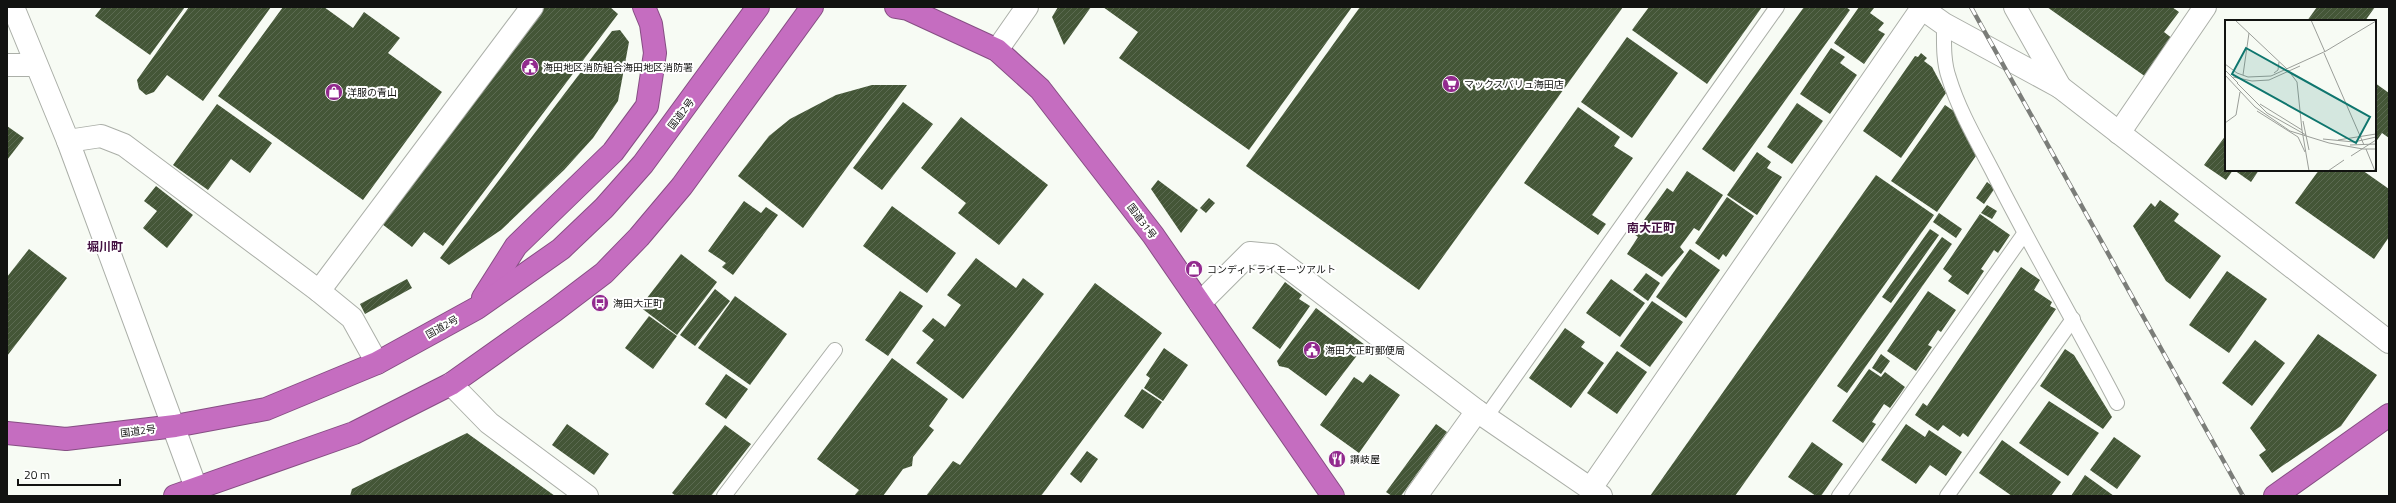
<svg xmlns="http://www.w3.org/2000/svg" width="2396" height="503" font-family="'Titillium Web','Noto Sans JP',sans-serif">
	<defs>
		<pattern id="building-hatch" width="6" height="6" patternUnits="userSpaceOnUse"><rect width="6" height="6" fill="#445637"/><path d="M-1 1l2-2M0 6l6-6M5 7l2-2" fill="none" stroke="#5b6a51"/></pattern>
	</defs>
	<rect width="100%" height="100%" fill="#f7fbf4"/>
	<g fill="url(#building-hatch)">
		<polygon points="102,7 185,7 150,55 95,16"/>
		<polygon points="189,7 271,7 203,101 167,75 154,92 146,95 139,89 137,80"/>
		<polygon points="283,7 324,7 353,28 364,12 400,38 388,53 442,92 363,200 218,96"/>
		<polygon points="545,7 610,7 618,14 443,246 424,232 412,247 382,224"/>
		<polygon points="1058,7 1091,7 1064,45 1052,17"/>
		<polygon points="1103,7 1352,7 1249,150 1119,58 1138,32"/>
		<polygon points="1360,7 1623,7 1419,290 1246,166"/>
		<polygon points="1649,7 1762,7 1707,84 1632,30"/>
		<polygon points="1804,7 1846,7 1850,10 1734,172 1702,149"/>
		<polygon points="1859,7 1874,8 1870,13 1884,23 1878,30 1885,34 1864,64 1834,43"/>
		<polygon points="2047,7 2172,7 2179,12 2164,32 2173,39 2146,77"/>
		<polygon points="2317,7 2375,7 2365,21 2307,21"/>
		<polygon points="620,30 629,42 618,101 593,138 564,170 501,230 449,265 440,258 612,31"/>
		<polygon points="1627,37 1678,73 1632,138 1581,102"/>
		<polygon points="1831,48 1845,57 1840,63 1857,75 1830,114 1800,94"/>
		<polygon points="1921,53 1927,58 1924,61 1932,67 1946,93 1901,158 1863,131 1915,56 1918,57"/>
		<polygon points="2375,83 2389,93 2389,138 2382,133 2375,143"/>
		<polygon points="872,85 907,85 803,228 738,176 769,136 790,119 836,95"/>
		<polygon points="903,102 933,124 882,190 853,168"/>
		<polygon points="1797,103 1823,121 1792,164 1767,147"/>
		<polygon points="217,104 272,143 250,173 231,159 208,190 173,165"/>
		<polygon points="1945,105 1958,114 1961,120 1959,123 1967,128 1978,153 1937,212 1891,181"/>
		<polygon points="1578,107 1620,137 1614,146 1633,158 1592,215 1606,224 1598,235 1524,183"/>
		<polygon points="961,117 1048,185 999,245 958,213 966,203 921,168"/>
		<polygon points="7,126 24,138 7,160"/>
		<polygon points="2226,135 2226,170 2233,170 2226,180 2204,165"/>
		<polygon points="1757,152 1771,162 1767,168 1782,177 1757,215 1727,195"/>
		<polygon points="2234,170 2259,170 2251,182"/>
		<polygon points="2319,170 2362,170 2389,189 2389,237 2374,259 2295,203"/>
		<polygon points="1687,171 1723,195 1699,231 1694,228 1680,247 1684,252 1662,277 1627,254 1638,237 1634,234 1667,188 1673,192"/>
		<polygon points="1876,175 1934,215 1735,496 1650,496"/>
		<polygon points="1158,180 1198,210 1181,233 1151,189"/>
		<polygon points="1987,182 1995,188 1984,204 1976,198"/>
		<polygon points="156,186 193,215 167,248 143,228 157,211 144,201"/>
		<polygon points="1727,197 1754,216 1726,257 1723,254 1719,260 1695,243"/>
		<polygon points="1209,198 1215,203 1206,213 1200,208"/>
		<polygon points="2160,200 2179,214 2174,221 2221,256 2190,299 2166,281 2133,226 2151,203 2155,207"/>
		<polygon points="744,201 761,213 766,207 778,215 733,275 722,267 726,263 708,251"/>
		<polygon points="1987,205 1997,211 1992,219 1981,213"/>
		<polygon points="892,206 956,253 927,293 863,246"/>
		<polygon points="1939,213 1962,229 1956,238 1933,222"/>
		<polygon points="1980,214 2010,235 1998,253 1994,250 1981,269 1984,271 1968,295 1948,281 1952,276 1943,269"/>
		<polygon points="1930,229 1939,235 1891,303 1882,297"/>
		<polygon points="1942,237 1952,244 1847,393 1837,386"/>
		<polygon points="29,249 67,278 7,356 7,277"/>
		<polygon points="1690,249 1720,270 1686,318 1656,297"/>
		<polygon points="681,254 717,282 677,335 640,307"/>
		<polygon points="976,258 1016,288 1023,278 1044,294 963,399 916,363 934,340 922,331 933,318 945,327 961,305 947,295"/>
		<polygon points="2021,267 2040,280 2034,290 2052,302 2050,306 2056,309 1968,437 1963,433 1960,437 1943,425 1938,431 1915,415 1923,403 1927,406"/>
		<polygon points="2227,271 2267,299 2229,353 2189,325"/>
		<polygon points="1646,273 1660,283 1648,301 1633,290"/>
		<polygon points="407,279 412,288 365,314 360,304"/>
		<polygon points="1611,279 1645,303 1620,337 1586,313"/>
		<polygon points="1285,282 1302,295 1299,299 1310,306 1280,349 1252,328"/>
		<polygon points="1095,283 1162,333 1041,496 926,496 953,461 960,465"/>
		<polygon points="715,289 730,301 695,346 680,335"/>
		<polygon points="900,291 923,306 888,356 865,340"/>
		<polygon points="1928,291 1956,310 1941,332 1938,330 1928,345 1932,347 1916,371 1887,351"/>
		<polygon points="735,296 787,334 750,385 698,348"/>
		<polygon points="1652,301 1683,322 1650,367 1620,346"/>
		<polygon points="1316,308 1365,345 1326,396 1288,368 1279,366 1277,361"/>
		<polygon points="649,316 677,336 653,369 625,348"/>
		<polygon points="1565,328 1585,342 1581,347 1604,363 1571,408 1529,378"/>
		<polygon points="2318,334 2377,375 2341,426 2272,473 2259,455 2266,450 2250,428"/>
		<polygon points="2255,340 2285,363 2252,406 2222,383"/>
		<polygon points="1164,348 1188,365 1163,401 1144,388 1150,378 1146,375"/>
		<polygon points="2065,349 2074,355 2112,417 2103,429 2040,386"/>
		<polygon points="1617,351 1647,372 1617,414 1587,393"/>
		<polygon points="1881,354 1890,361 1881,374 1872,368"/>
		<polygon points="892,358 948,399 929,426 934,430 913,457 912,466 903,469 883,496 854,496 859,490 817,459"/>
		<polygon points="1869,369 1881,377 1885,372 1905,387 1890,408 1884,404 1872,422 1876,424 1863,443 1832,421"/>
		<polygon points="726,374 748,389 726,419 705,404"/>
		<polygon points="1370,374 1400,395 1359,453 1320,425 1354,377 1363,383"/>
		<polygon points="1142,389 1162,402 1143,429 1124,416"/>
		<polygon points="2049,401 2099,433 2068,476 2019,443"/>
		<polygon points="567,424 609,454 594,475 552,445"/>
		<polygon points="1436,424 1447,432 1401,496 1392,496 1386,492"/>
		<polygon points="1906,424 1925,437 1929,430 1962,452 1946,476 1930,465 1916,484 1881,460"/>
		<polygon points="725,425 751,444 711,496 676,496 672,493"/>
		<polygon points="467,433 555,496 350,496 352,489"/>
		<polygon points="2114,437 2141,456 2117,489 2090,470"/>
		<polygon points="2002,440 2061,482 2051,496 2012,496 1979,473"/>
		<polygon points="1812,442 1843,464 1821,496 1816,496 1788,477"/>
		<polygon points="1087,451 1098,459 1081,483 1070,474"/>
		<polygon points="2085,475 2114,496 2071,496"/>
	</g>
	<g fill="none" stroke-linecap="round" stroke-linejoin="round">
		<defs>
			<g id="lane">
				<path d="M1944,24C1944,42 1943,61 1949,78C1959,111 1978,143 1994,174C2033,251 2077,326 2117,403"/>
				<polyline points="1486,417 1777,7"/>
				<polyline points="724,496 835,350"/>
				<polyline points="1839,496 2024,234"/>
				<polyline points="1947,496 2073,319"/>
			</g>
			<g id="street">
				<polyline points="2015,7 2060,87"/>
				<polyline points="997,50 1027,7"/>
				<polyline points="7,65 36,65"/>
				<polyline points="2119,133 2205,7"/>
				<polyline points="68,141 101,136 124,145 319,291 352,318 377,363"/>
				<polyline points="319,291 532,7"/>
				<polyline points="1200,303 1250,253 1272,255 1477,411 1601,496"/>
				<polyline points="451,384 489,423 587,496"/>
				<polyline points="1591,488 1922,8"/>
				<polyline points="1416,496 1477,411"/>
			</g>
			<g id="secondary">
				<polyline points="13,7 68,141 199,496"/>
				<polyline points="1920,7 1944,24 2060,87 2389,342"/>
			</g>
			<g id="highway">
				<polyline points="896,7 908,9 997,50 1040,89 1153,235 1333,496"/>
				<polyline points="483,298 516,246 613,152 647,106 655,53 651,24 644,7"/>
				<polyline points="7,433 66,439 175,426 266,409 377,363 477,308 561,249 604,208 643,164 758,7"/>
				<polyline points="175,496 354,433 451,384 554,311 604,273 639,237 682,186 812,7"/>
				<polyline points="2275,496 2389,415"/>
			</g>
		</defs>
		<use href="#lane" stroke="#abafa8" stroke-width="16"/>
		<use href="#street" stroke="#abafa8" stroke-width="24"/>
		<use href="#secondary" stroke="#abafa8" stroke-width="24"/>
		<use href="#highway" stroke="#864e83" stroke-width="24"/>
		<use href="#lane" stroke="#fff" stroke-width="14"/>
		<use href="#street" stroke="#fff" stroke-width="22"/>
		<use href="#secondary" stroke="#fff" stroke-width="22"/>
		<use href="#highway" stroke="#c56dc0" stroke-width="22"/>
		<defs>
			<polyline id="rail" points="1971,7 2243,496"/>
		</defs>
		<use href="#rail" stroke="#7b7d79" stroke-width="4.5"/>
		<use href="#rail" stroke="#fff" stroke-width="3" stroke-dasharray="9" stroke-linecap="butt"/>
	</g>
	<defs>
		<symbol id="civic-disc" viewBox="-11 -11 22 22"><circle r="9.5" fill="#922a8e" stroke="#fff"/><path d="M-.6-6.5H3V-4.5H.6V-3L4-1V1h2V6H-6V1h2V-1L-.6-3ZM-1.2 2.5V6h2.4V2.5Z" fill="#fff"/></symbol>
		<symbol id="supermarket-disc" viewBox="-11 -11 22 22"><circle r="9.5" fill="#922a8e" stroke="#fff"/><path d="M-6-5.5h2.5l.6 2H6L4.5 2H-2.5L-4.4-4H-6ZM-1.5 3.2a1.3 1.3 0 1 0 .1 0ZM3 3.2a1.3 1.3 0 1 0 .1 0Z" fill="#fff"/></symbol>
		<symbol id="shop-disc" viewBox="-11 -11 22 22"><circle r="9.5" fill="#922a8e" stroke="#fff"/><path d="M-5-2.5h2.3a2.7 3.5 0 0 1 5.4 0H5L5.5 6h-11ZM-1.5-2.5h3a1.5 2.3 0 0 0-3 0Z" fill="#fff"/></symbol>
		<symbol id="bus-disc" viewBox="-11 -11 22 22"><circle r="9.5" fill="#922a8e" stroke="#fff"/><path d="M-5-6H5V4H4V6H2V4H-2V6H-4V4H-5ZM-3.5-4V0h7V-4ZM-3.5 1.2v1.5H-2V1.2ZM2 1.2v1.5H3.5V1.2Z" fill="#fff"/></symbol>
		<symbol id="restaurant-disc" viewBox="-11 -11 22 22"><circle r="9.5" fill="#922a8e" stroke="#fff"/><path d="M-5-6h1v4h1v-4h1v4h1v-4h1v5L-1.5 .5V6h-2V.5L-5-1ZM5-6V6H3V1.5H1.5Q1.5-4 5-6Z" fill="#fff"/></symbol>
	</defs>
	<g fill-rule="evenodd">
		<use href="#civic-disc" x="520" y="57" width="20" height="20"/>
		<use href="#supermarket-disc" x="1441" y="74" width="20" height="20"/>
		<use href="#shop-disc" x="324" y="82" width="20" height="20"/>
		<use href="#shop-disc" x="1184" y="259" width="20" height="20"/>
		<use href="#bus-disc" x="590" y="293" width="20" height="20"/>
		<use href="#civic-disc" x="1302" y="340" width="20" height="20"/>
		<use href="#restaurant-disc" x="1327" y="449" width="20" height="20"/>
	</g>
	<g text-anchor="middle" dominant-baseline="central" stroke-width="4" stroke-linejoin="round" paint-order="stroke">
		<g font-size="10" fill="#121311" stroke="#fff" text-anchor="start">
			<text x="543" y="67">海田地区消防組合海田地区消防署</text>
			<text x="1464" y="84">マックスバリュ海田店</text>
			<text x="347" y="92">洋服の青山</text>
			<text x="1207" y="269">コンディトライモーツアルト</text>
			<text x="613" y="303">海田大正町</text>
			<text x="1325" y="350">海田大正町郵便局</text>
			<text x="1350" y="459">讃岐屋</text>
		</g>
		<g font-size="10" fill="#121311" stroke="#fff">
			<text transform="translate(681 114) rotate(-53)">国道2号</text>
			<text transform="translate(1142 221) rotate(53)">国道31号</text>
			<text transform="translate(442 327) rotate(-29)">国道2号</text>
			<text transform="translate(138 431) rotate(-7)">国道2号</text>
		</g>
		<g font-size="12" font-weight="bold" fill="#441242" stroke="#fff">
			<text x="1651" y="227">南大正町</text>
			<text x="105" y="246">堀川町</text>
		</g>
	</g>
	<g transform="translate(2225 20)">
		<rect width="151" height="151" fill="#f7fbf4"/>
		<path fill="none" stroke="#9b9e99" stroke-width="1" d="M10,0L62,49M86,0L100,32M99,33L139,125M0,44L12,53L23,57L46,56L101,31L151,1M0,50L13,63M63,50L72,62L77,110M49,53L53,50L54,42M0,55L30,87L65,111L104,123L138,129H151M18,55L24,13M8,57L27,61L44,60L75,46M12,63L42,93L81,115M35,84L77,110L84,151M32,91L73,117L80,132M78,101L84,130M0,103L11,95L15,72M98,119L129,122L151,117M113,120L151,114M125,125L151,124M141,129L150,151M126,136L151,120M103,151L119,140"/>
		<path fill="#0f766e" fill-opacity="0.15" stroke="#0f766e" stroke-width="2" d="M21,28L145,97L131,123L7,54Z"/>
		<rect width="151" height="151" fill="none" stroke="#121311" stroke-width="2"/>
	</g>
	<rect width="2396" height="503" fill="none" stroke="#121311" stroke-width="16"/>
	<path d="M18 479v6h102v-6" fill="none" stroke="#121311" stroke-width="2"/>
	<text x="24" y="479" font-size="12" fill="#121311" stroke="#ffffff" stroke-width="3" paint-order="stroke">20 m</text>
</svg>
